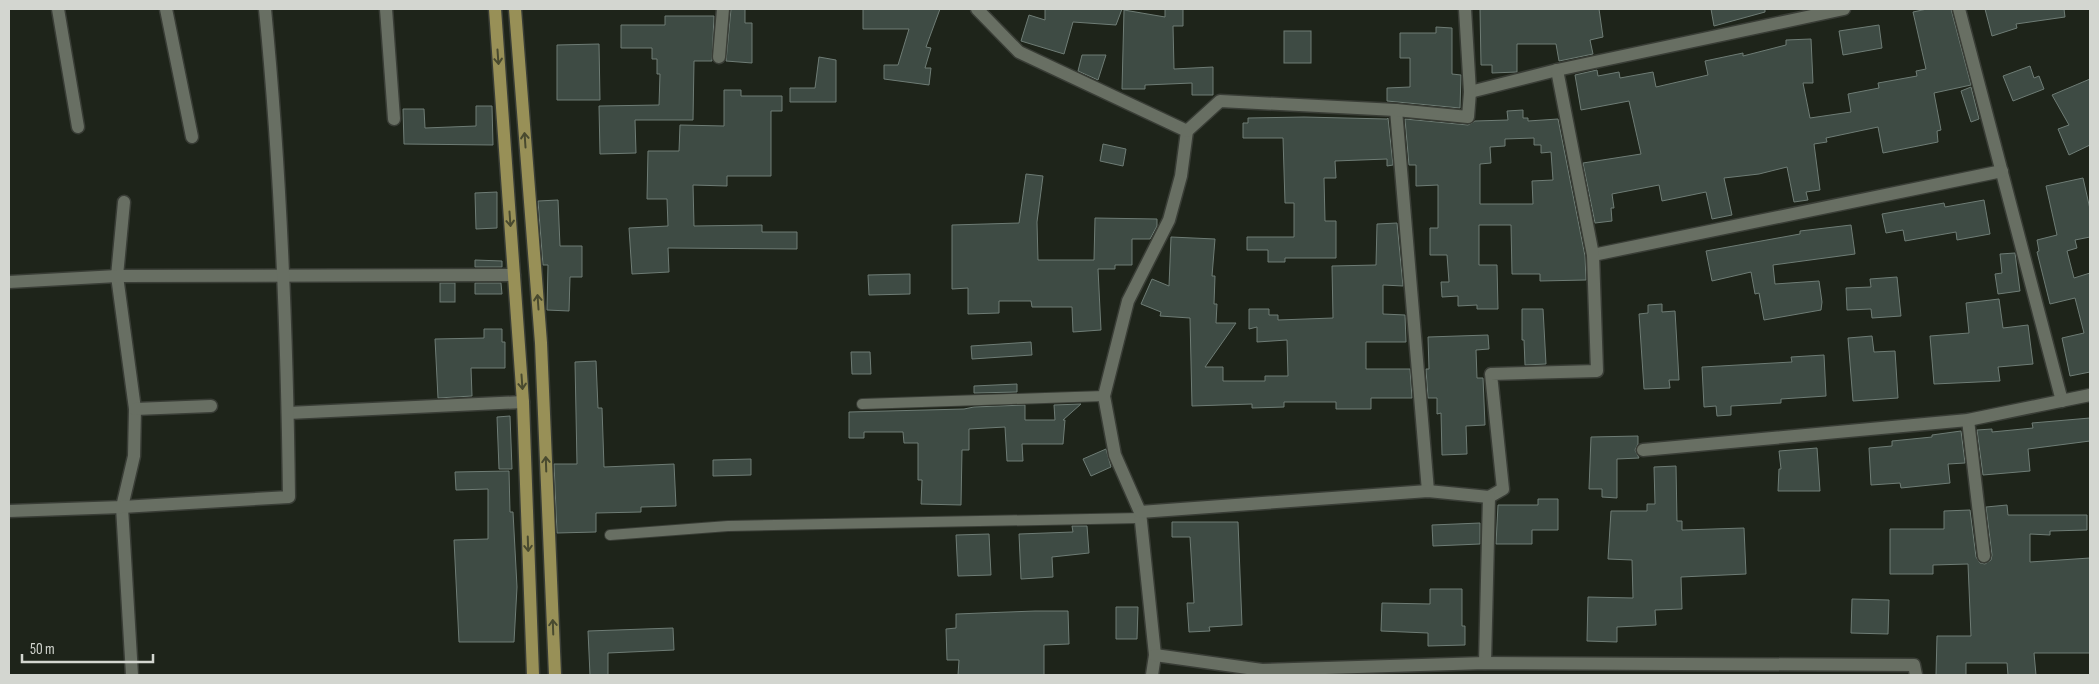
<svg xmlns="http://www.w3.org/2000/svg" width="2099" height="684" font-family="'Sofia Sans Condensed',sans-serif">
	<rect width="100%" height="100%" fill="#1e241a"/>
	<g fill="#3e4b44" stroke="#6e7c75" fill-rule="evenodd">
		<polygon points="731,9 745,9 745,23 752,23 752,63 726,61"/>
		<polygon points="863,9 940,9 926,47 931,48 925,68 931,68 929,85 884,79 884,65 898,65 909,29 863,29"/>
		<polygon points="1045,9 1122,9 1116,25 1073,22 1064,54 1021,41 1029,15 1045,20"/>
		<polygon points="1165,9 1183,9 1183,26 1173,26 1174,69 1213,67 1213,95 1192,95 1192,83 1145,85 1145,89 1122,89 1124,10 1165,17"/>
		<polygon points="1480,9 1599,9 1603,37 1590,40 1593,54 1559,61 1556,44 1517,44 1517,72 1492,73 1492,65 1481,65"/>
		<polygon points="1711,9 1765,9 1765,12 1714,26"/>
		<polygon points="1927,9 1951,9 1971,85 1934,93 1941,130 1937,131 1938,142 1883,153 1878,127 1826,138 1827,142 1814,144 1820,190 1806,192 1808,200 1794,202 1787,167 1759,174 1724,178 1732,215 1712,219 1706,192 1662,201 1659,185 1612,194 1614,208 1611,208 1612,221 1595,223 1583,163 1641,154 1629,101 1581,110 1575,75 1597,70 1598,76 1619,72 1620,78 1653,72 1656,87 1708,75 1705,61 1743,53 1743,56 1786,45 1786,40 1811,39 1813,83 1803,83 1810,118 1851,112 1848,94 1879,88 1878,83 1917,76 1916,71 1926,69 1913,12"/>
		<polygon points="1985,9 2064,9 2065,17 2016,24 2017,28 1992,36"/>
		<polygon points="665,16 714,16 712,61 694,61 693,120 635,120 636,153 600,154 599,106 659,105 660,74 657,74 657,59 652,59 652,48 621,48 621,25 665,25"/>
		<polygon points="1879,25 1882,48 1843,55 1839,31"/>
		<polygon points="1436,27 1452,28 1452,74 1461,75 1460,108 1387,101 1387,88 1410,87 1410,58 1400,58 1400,33 1436,33"/>
		<rect x="1284" y="31" width="27" height="32"/>
		<polygon points="599,44 600,100 557,100 557,45"/>
		<polygon points="1082,55 1106,55 1098,80 1078,71"/>
		<polygon points="819,57 836,60 836,102 790,102 790,88 815,88"/>
		<polygon points="2030,66 2034,78 2039,76 2044,89 2013,101 2003,76"/>
		<polygon points="2090,79 2090,145 2069,155 2058,129 2069,125 2052,95"/>
		<polygon points="1971,87 1979,119 1971,122 1961,91"/>
		<polygon points="724,90 741,90 741,96 782,96 782,111 771,111 771,176 727,176 727,186 693,185 694,226 762,225 762,232 797,232 797,249 668,248 669,272 632,274 629,228 668,226 667,199 647,199 648,151 679,151 680,125 724,126"/>
		<polygon points="476,106 492,106 493,145 404,144 403,109 424,109 425,128 476,126"/>
		<path d="M1523,110V118H1528V121L1558,119L1585,256L1586,280L1540,281V274H1512L1511,225H1479V265H1497L1498,309H1477V305L1458,306V296L1442,297L1441,282H1449L1447,255H1430V228H1438V185L1416,186V165H1409L1405,119L1468,125L1475,121L1508,120L1507,111ZM1534,138V145H1541V153L1551,152L1553,180L1532,181L1533,204H1480V164L1491,163L1490,147L1505,146V139Z"/>
		<polygon points="1304,117 1387,119 1388,118 1393,165 1387,166 1387,159 1335,161 1336,178 1324,178 1325,221 1336,221 1336,258 1285,258 1285,262 1268,262 1268,250 1247,250 1247,237 1294,237 1294,203 1285,203 1283,138 1243,138 1243,123 1248,123 1248,118"/>
		<polygon points="1103,144 1126,149 1123,166 1100,161"/>
		<polygon points="1026,174 1043,176 1037,222 1038,260 1094,260 1095,218 1157,219 1157,226 1150,239 1132,239 1132,265 1115,265 1115,269 1098,269 1101,330 1073,332 1072,307 1032,307 1031,301 999,301 999,313 968,314 968,288 952,289 952,225 1019,223"/>
		<polygon points="2083,178 2090,209 2090,237 2075,240 2077,248 2067,251 2074,278 2090,273 2090,372 2070,376 2062,338 2084,333 2075,298 2050,304 2037,252 2039,251 2037,240 2057,235 2046,186"/>
		<polygon points="497,192 497,228 476,229 475,193"/>
		<polygon points="558,200 560,246 582,246 582,277 570,277 569,311 547,310 548,265 543,265 538,201"/>
		<polygon points="1984,200 1990,234 1957,240 1956,232 1905,241 1903,230 1886,233 1882,214 1944,203 1945,207"/>
		<polygon points="1397,223 1403,286 1383,285 1383,314 1405,315 1406,342 1366,342 1366,369 1410,369 1412,398 1371,398 1371,409 1336,409 1336,402 1284,402 1284,407 1252,408 1252,404 1192,406 1190,318 1160,316 1161,312 1141,304 1152,279 1169,286 1171,237 1215,239 1212,276 1215,276 1214,304 1217,304 1216,323 1236,323 1205,367 1223,367 1223,381 1265,381 1265,376 1288,376 1287,340 1257,342 1257,327 1249,329 1249,309 1269,309 1269,315 1278,315 1278,320 1333,318 1332,266 1376,265 1377,224"/>
		<polygon points="1851,225 1855,254 1773,265 1775,284 1819,281 1822,302 1821,310 1764,320 1759,293 1755,294 1751,272 1712,281 1706,251 1800,234 1800,231"/>
		<polygon points="2015,253 2020,291 1998,294 1995,274 2002,273 2000,254"/>
		<polygon points="475,260 502,261 502,267 475,267"/>
		<polygon points="910,274 910,294 869,295 868,275"/>
		<polygon points="1897,277 1901,316 1872,318 1871,309 1847,310 1846,288 1871,287 1870,279"/>
		<rect x="440" y="283" width="15" height="19"/>
		<polygon points="475,283 501,283 502,294 475,294"/>
		<polygon points="1999,299 2003,328 2028,325 2033,364 1998,367 2000,381 1934,384 1930,336 1969,333 1966,303"/>
		<polygon points="1662,304 1662,312 1675,311 1679,380 1669,380 1670,388 1644,389 1639,314 1648,313 1648,305"/>
		<polygon points="1522,309 1543,309 1546,364 1525,365 1524,340 1522,340"/>
		<polygon points="484,329 502,329 502,342 505,342 505,368 471,368 472,396 438,398 435,339 484,338"/>
		<polygon points="1488,335 1489,349 1476,350 1477,378 1483,378 1485,425 1466,426 1467,454 1442,455 1441,413 1437,414 1437,398 1428,398 1426,369 1429,369 1428,337"/>
		<polygon points="1872,336 1874,352 1895,351 1898,398 1853,401 1848,338"/>
		<polygon points="1031,342 1032,355 972,359 971,346"/>
		<polygon points="851,352 870,352 871,374 852,374"/>
		<polygon points="1824,355 1826,396 1781,399 1781,403 1731,406 1731,415 1717,416 1716,406 1704,407 1702,367 1792,362 1791,357"/>
		<polygon points="596,361 598,408 602,408 604,467 674,464 676,506 641,507 641,512 596,513 596,532 557,533 554,464 577,464 575,362"/>
		<polygon points="1017,384 1017,392 974,393 974,386"/>
		<polygon points="1081,404 1063,420 1065,420 1063,444 1022,444 1023,461 1007,461 1005,427 969,429 969,450 962,450 961,505 921,504 922,480 918,480 918,443 904,443 903,432 864,432 864,438 849,438 849,412 964,409 974,407 1025,405 1025,420 1055,420 1054,405"/>
		<polygon points="510,416 512,469 499,469 497,417"/>
		<polygon points="2090,418 2090,441 2028,449 2030,471 1983,475 1977,430 1992,429 1992,432 2033,428 2032,423"/>
		<polygon points="1961,431 1965,463 1948,464 1950,483 1901,488 1900,483 1871,485 1869,448 1892,446 1892,441 1932,437 1932,435"/>
		<polygon points="1638,436 1638,444 1635,450 1639,458 1617,459 1617,498 1602,497 1602,489 1589,489 1591,437"/>
		<polygon points="1817,448 1820,491 1778,491 1779,469 1781,469 1779,451"/>
		<polygon points="1106,449 1111,467 1091,476 1083,459"/>
		<polygon points="751,459 751,475 713,476 713,460"/>
		<polygon points="1676,466 1677,521 1682,521 1682,530 1744,528 1746,574 1681,577 1682,609 1655,610 1656,625 1617,627 1617,642 1587,641 1588,597 1633,598 1632,560 1608,559 1611,511 1647,511 1647,504 1655,504 1654,467"/>
		<polygon points="509,471 510,512 513,512 517,587 514,642 459,642 454,540 488,539 488,489 456,490 455,472"/>
		<polygon points="1538,499 1558,499 1558,530 1532,530 1532,544 1496,544 1498,505 1538,505"/>
		<polygon points="2007,505 2008,515 2087,515 2087,530 2050,531 2050,535 2030,534 2030,562 2090,558 2090,653 2034,653 2036,675 2008,675 2007,663 1966,663 1966,675 1936,675 1937,636 1971,636 1968,564 1933,565 1933,574 1890,574 1890,529 1944,529 1944,511 1970,510 1976,557 1980,563 1985,564 1991,560 1992,555 1986,507"/>
		<polygon points="1172,522 1238,522 1242,625 1209,627 1210,631 1189,632 1187,603 1194,603 1190,537 1172,537"/>
		<polygon points="1480,523 1480,544 1433,546 1432,525"/>
		<polygon points="1072,526 1087,526 1089,553 1052,557 1053,577 1021,579 1019,534 1073,532"/>
		<polygon points="989,534 991,575 958,576 956,535"/>
		<polygon points="1430,589 1462,589 1462,626 1465,626 1465,645 1428,646 1428,633 1381,631 1382,603 1430,604"/>
		<polygon points="1852,599 1889,600 1888,634 1851,633"/>
		<polygon points="1116,607 1138,607 1137,639 1116,639"/>
		<polygon points="1035,611 1068,611 1069,644 1044,645 1044,675 958,675 959,660 947,660 946,629 956,628 956,614"/>
		<polygon points="673,628 674,650 608,653 608,675 590,675 588,631"/>
	</g>
	<g fill="none" stroke-linecap="round" stroke-linejoin="round">
		<defs>
			<g id="service">
				<polyline points="862,404 1104,396"/>
				<polyline points="610,535 728,526 1140,518"/>
			</g>
			<g id="minor">
				<polyline points="58,9 78,127"/>
				<polyline points="166,9 192,137"/>
				<polyline points="386,9 394,119"/>
				<polyline points="977,9 1019,52 1187,131 1181,176 1169,220 1128,301 1104,396 1115,455 1140,512 1155,655 1152,675"/>
				<polyline points="1959,9 2062,401"/>
				<polyline points="719,57 723,9"/>
				<polyline points="1470,92 1557,70 1844,9"/>
				<polyline points="1396,110 1428,491"/>
				<polyline points="1187,131 1220,101 1396,110 1468,117 1470,92 1465,9"/>
				<polyline points="124,202 117,276 135,409 134,456 122,507 132,675"/>
				<polyline points="1593,255 2002,171"/>
				<polyline points="9,282 117,276 514,275"/>
				<polyline points="135,409 211,406"/>
				<polyline points="288,413 523,402"/>
				<polyline points="1968,420 1984,556"/>
				<polyline points="1643,450 1968,420 2090,395"/>
				<polyline points="1489,497 1503,489 1491,374 1597,371 1593,255 1557,70"/>
				<path d="M9,511L122,507L289,497C287,334 281,171 265,9"/>
				<polyline points="1140,512 1428,491 1489,497 1485,663"/>
				<polyline points="1155,655 1262,670 1485,663 1914,665 1916,675"/>
			</g>
			<g id="primary">
				<polyline points="495,9 523,402 533,675"/>
				<polyline points="515,9 541,343 555,675"/>
			</g>
		</defs>
		<use href="#service" stroke="#393d36" stroke-width="12"/>
		<use href="#minor" stroke="#393d36" stroke-width="15"/>
		<use href="#primary" stroke="#393d36" stroke-width="15"/>
		<use href="#service" stroke="#686f63" stroke-width="10"/>
		<use href="#minor" stroke="#686f63" stroke-width="12"/>
		<use href="#primary" stroke="#989057" stroke-width="12"/>
	</g>
	<defs><path id="oneway-shaft" d="M-6 0H5M1.5-3L5.5 0L1.5 3" fill="none" stroke-width="1.6" stroke-linecap="round" stroke-linejoin="round" transform="scale(1.25)"/></defs>
	<g stroke="#494a2f">
		<use href="#oneway-shaft" transform="translate(498 57) rotate(86)"/>
		<use href="#oneway-shaft" transform="translate(525 140) rotate(-94)"/>
		<use href="#oneway-shaft" transform="translate(510 219) rotate(86)"/>
		<use href="#oneway-shaft" transform="translate(538 302) rotate(-94)"/>
		<use href="#oneway-shaft" transform="translate(522 382) rotate(86)"/>
		<use href="#oneway-shaft" transform="translate(546 464) rotate(-92)"/>
		<use href="#oneway-shaft" transform="translate(528 544) rotate(88)"/>
		<use href="#oneway-shaft" transform="translate(553 627) rotate(-92)"/>
	</g>
	<rect width="2099" height="684" fill="none" stroke="#d3d6d0" stroke-width="20"/>
	<path d="M22 654v8h131v-8" fill="none" stroke="#d3d6d0" stroke-width="2.5"/>
	<text x="30" y="654" font-size="15" fill="#d3d6d0" stroke="#1e241a" stroke-width="4" paint-order="stroke">50 m</text>
</svg>
